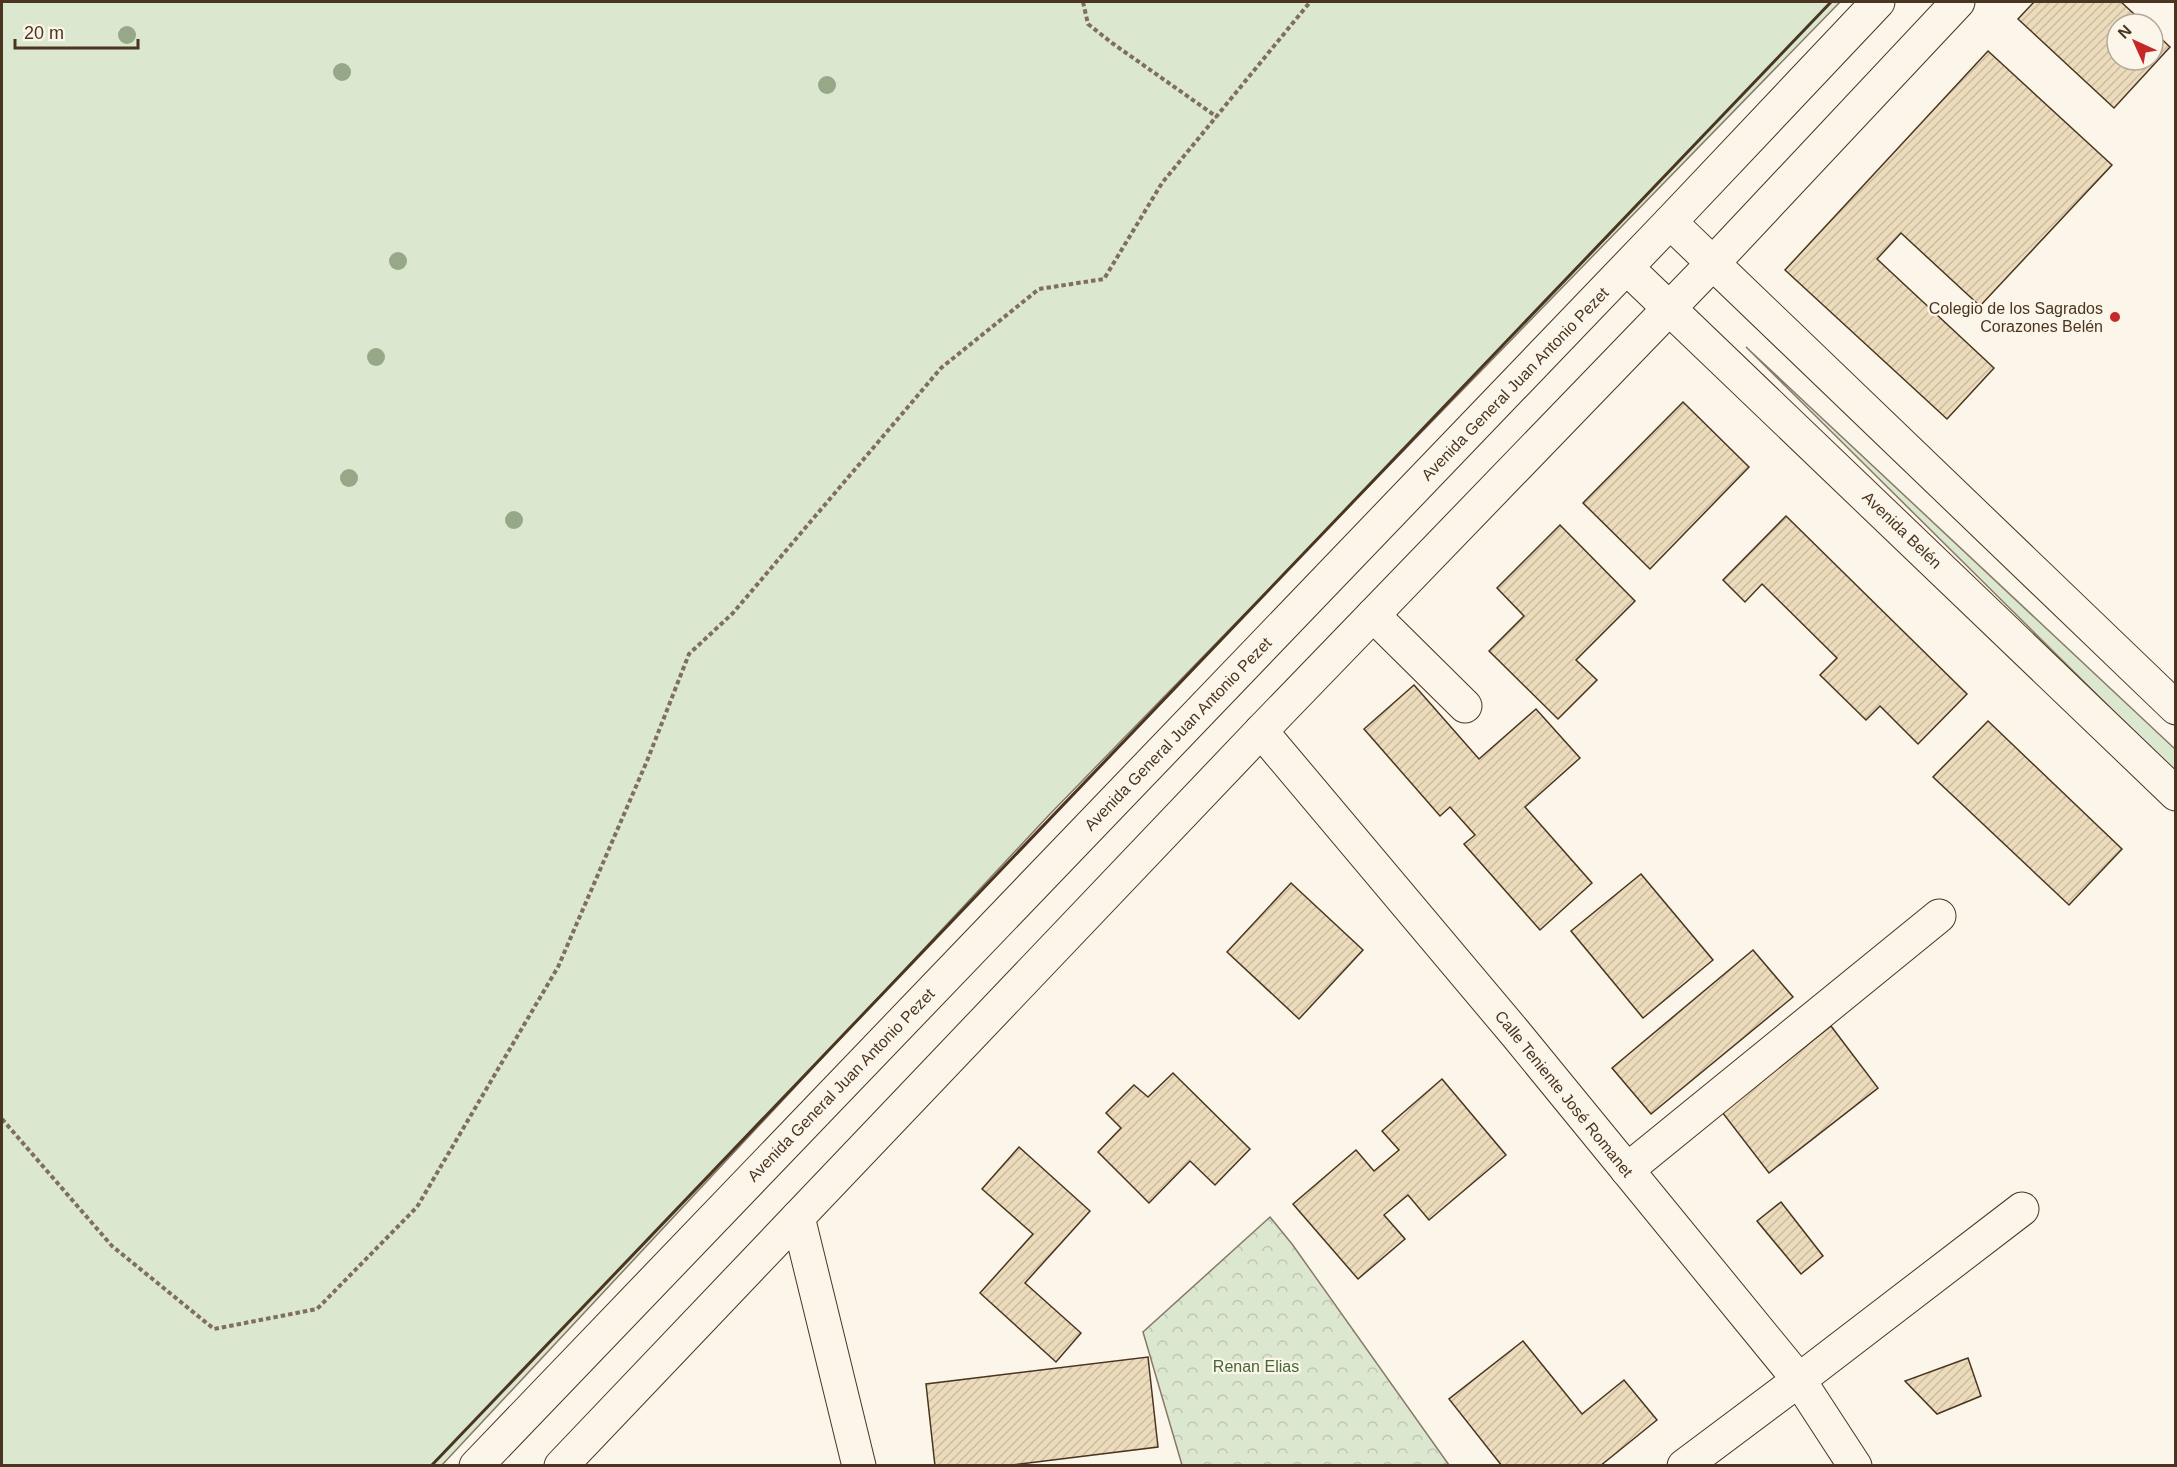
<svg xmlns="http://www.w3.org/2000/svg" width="2177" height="1467" font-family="Arial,sans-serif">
	<defs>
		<pattern id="forest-crowns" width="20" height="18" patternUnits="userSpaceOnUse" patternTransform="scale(1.5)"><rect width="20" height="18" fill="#dce7d0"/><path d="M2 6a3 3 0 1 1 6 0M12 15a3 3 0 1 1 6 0" fill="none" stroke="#bec7b2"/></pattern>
		<pattern id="building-hatch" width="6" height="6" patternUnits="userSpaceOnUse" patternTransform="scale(1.5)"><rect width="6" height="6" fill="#ecdcbc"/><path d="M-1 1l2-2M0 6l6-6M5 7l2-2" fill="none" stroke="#ccbda1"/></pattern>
	</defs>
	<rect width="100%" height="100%" fill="#fbf6e9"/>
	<g fill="#dce7d0" stroke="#887966" stroke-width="1.5">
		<polygon points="2,2 1840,2 1049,815 442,1465 2,1466"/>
		<polygon points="1746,347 2175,749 2175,772"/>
	</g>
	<polygon fill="url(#forest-crowns)" stroke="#887966" stroke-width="1.5" points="1270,1217 1292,1244 1449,1465 1182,1465 1143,1332"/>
	<g fill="url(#building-hatch)" stroke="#4a3520" stroke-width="1.5">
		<polygon points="2034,2 2121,2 2145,24 2117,24 2117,60 2153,60 2153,31 2170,47 2114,108 2018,19"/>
		<polygon points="1988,51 2112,165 1980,306 1901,233 1877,259 1994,368 1947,419 1785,270"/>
		<polygon points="1683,402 1749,467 1650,569 1583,503"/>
		<polygon points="1786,516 1967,694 1918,744 1880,706 1866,720 1820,675 1837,658 1762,584 1745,602 1723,580"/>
		<polygon points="1560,525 1635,601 1576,660 1597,680 1558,719 1489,651 1524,616 1497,588"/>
		<polygon points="1414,685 1479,759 1536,709 1580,758 1525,807 1592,883 1540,930 1464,844 1475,835 1450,807 1440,816 1364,729"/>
		<polygon points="1988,721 2122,849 2069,905 1933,777"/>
		<polygon points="1641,874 1713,960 1643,1018 1571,931"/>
		<polygon points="1291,883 1363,950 1299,1019 1227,952"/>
		<polygon points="1753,950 1793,997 1651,1114 1612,1068"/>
		<polygon points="1831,1026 1878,1088 1769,1173 1722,1112"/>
		<polygon points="1173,1073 1250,1149 1215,1185 1190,1161 1149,1203 1098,1152 1121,1128 1106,1113 1134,1085 1148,1097"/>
		<polygon points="1442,1079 1506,1155 1429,1220 1408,1195 1384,1215 1405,1239 1358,1279 1293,1204 1356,1150 1374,1171 1399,1150 1382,1131"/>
		<polygon points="1019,1147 1090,1211 1025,1283 1081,1333 1056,1362 980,1293 1033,1234 982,1189"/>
		<polygon points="1781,1202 1823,1256 1801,1274 1757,1221"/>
		<polygon points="1523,1341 1582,1414 1624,1380 1657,1420 1600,1466 1502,1466 1449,1399"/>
		<polygon points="1148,1357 1158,1447 1004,1466 935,1466 926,1384"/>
		<polygon points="1968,1358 1981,1396 1937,1414 1905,1381"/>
	</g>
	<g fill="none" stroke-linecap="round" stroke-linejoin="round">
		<defs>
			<g id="minor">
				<polyline points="1670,222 2176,708"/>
				<polyline points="1627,268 2176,794"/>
				<polyline points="1373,615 1465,706"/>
				<polyline points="1261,731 1516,1034 1799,1380 1855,1466"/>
				<polyline points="1627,1170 1939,916"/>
				<polyline points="798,1217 859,1466"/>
				<polyline points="476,1466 1670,222 1878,2"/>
				<polyline points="561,1466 1261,731 1713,263 1958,2"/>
				<polyline points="1684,1466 1799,1380 2022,1209"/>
			</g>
		</defs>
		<use href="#minor" stroke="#4a3520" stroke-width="35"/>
		<g stroke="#7f6f5c" stroke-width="4" stroke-dasharray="4.5 3" stroke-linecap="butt">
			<polyline points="1083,2 1088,24 1112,43 1217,117"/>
			<polyline points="2,1119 112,1246 214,1329 317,1309 417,1207 558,967 647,761 689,654 733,613 941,368 1039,289 1104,279 1162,183 1310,2"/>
		</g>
		<use href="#minor" stroke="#fbf6e9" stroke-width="33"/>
		<polyline stroke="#4a3520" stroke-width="3" points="431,1466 1831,2"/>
	</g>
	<g fill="#96a887">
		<circle cx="127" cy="35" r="9"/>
		<circle cx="342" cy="72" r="9"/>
		<circle cx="827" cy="85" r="9"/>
		<circle cx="398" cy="261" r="9"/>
		<circle cx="376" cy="357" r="9"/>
		<circle cx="349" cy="478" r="9"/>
		<circle cx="514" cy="520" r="9"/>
	</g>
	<circle fill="#c62828" stroke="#fbf6e9" stroke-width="2" cx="2115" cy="317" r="6"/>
	<g text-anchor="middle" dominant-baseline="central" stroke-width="4.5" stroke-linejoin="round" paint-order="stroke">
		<g font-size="16" fill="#4a3520" stroke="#fbf6e9" text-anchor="end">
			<text x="2103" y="308">Colegio de los Sagrados<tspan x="2103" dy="18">Corazones Belén</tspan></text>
		</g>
		<g font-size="16" fill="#4a3520" stroke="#fbf6e9">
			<text transform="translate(1515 384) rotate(-46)">Avenida General Juan Antonio Pezet</text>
			<text transform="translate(1902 530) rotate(44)">Avenida Belén</text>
			<text transform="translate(1178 734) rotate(-46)">Avenida General Juan Antonio Pezet</text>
			<text transform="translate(841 1085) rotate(-46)">Avenida General Juan Antonio Pezet</text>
			<text transform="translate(1564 1094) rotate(51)">Calle Teniente José Romanet</text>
		</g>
		<g font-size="16" fill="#436837" stroke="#fbf6e9">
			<text x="1256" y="1366">Renan Elias</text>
		</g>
	</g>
	<rect width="2177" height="1467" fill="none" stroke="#4a3520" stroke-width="6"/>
	<g transform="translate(2135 42) rotate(315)"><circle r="28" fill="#fbf6e9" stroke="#b4a999" stroke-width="1.5"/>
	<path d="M0-4.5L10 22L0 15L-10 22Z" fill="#c62828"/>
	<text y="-9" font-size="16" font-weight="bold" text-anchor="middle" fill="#4a3520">N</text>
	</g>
	<path d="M15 39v9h123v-9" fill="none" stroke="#4a3520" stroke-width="3"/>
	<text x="24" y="39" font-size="18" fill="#4a3520" stroke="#fbf6e9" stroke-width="4.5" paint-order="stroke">20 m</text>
</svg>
